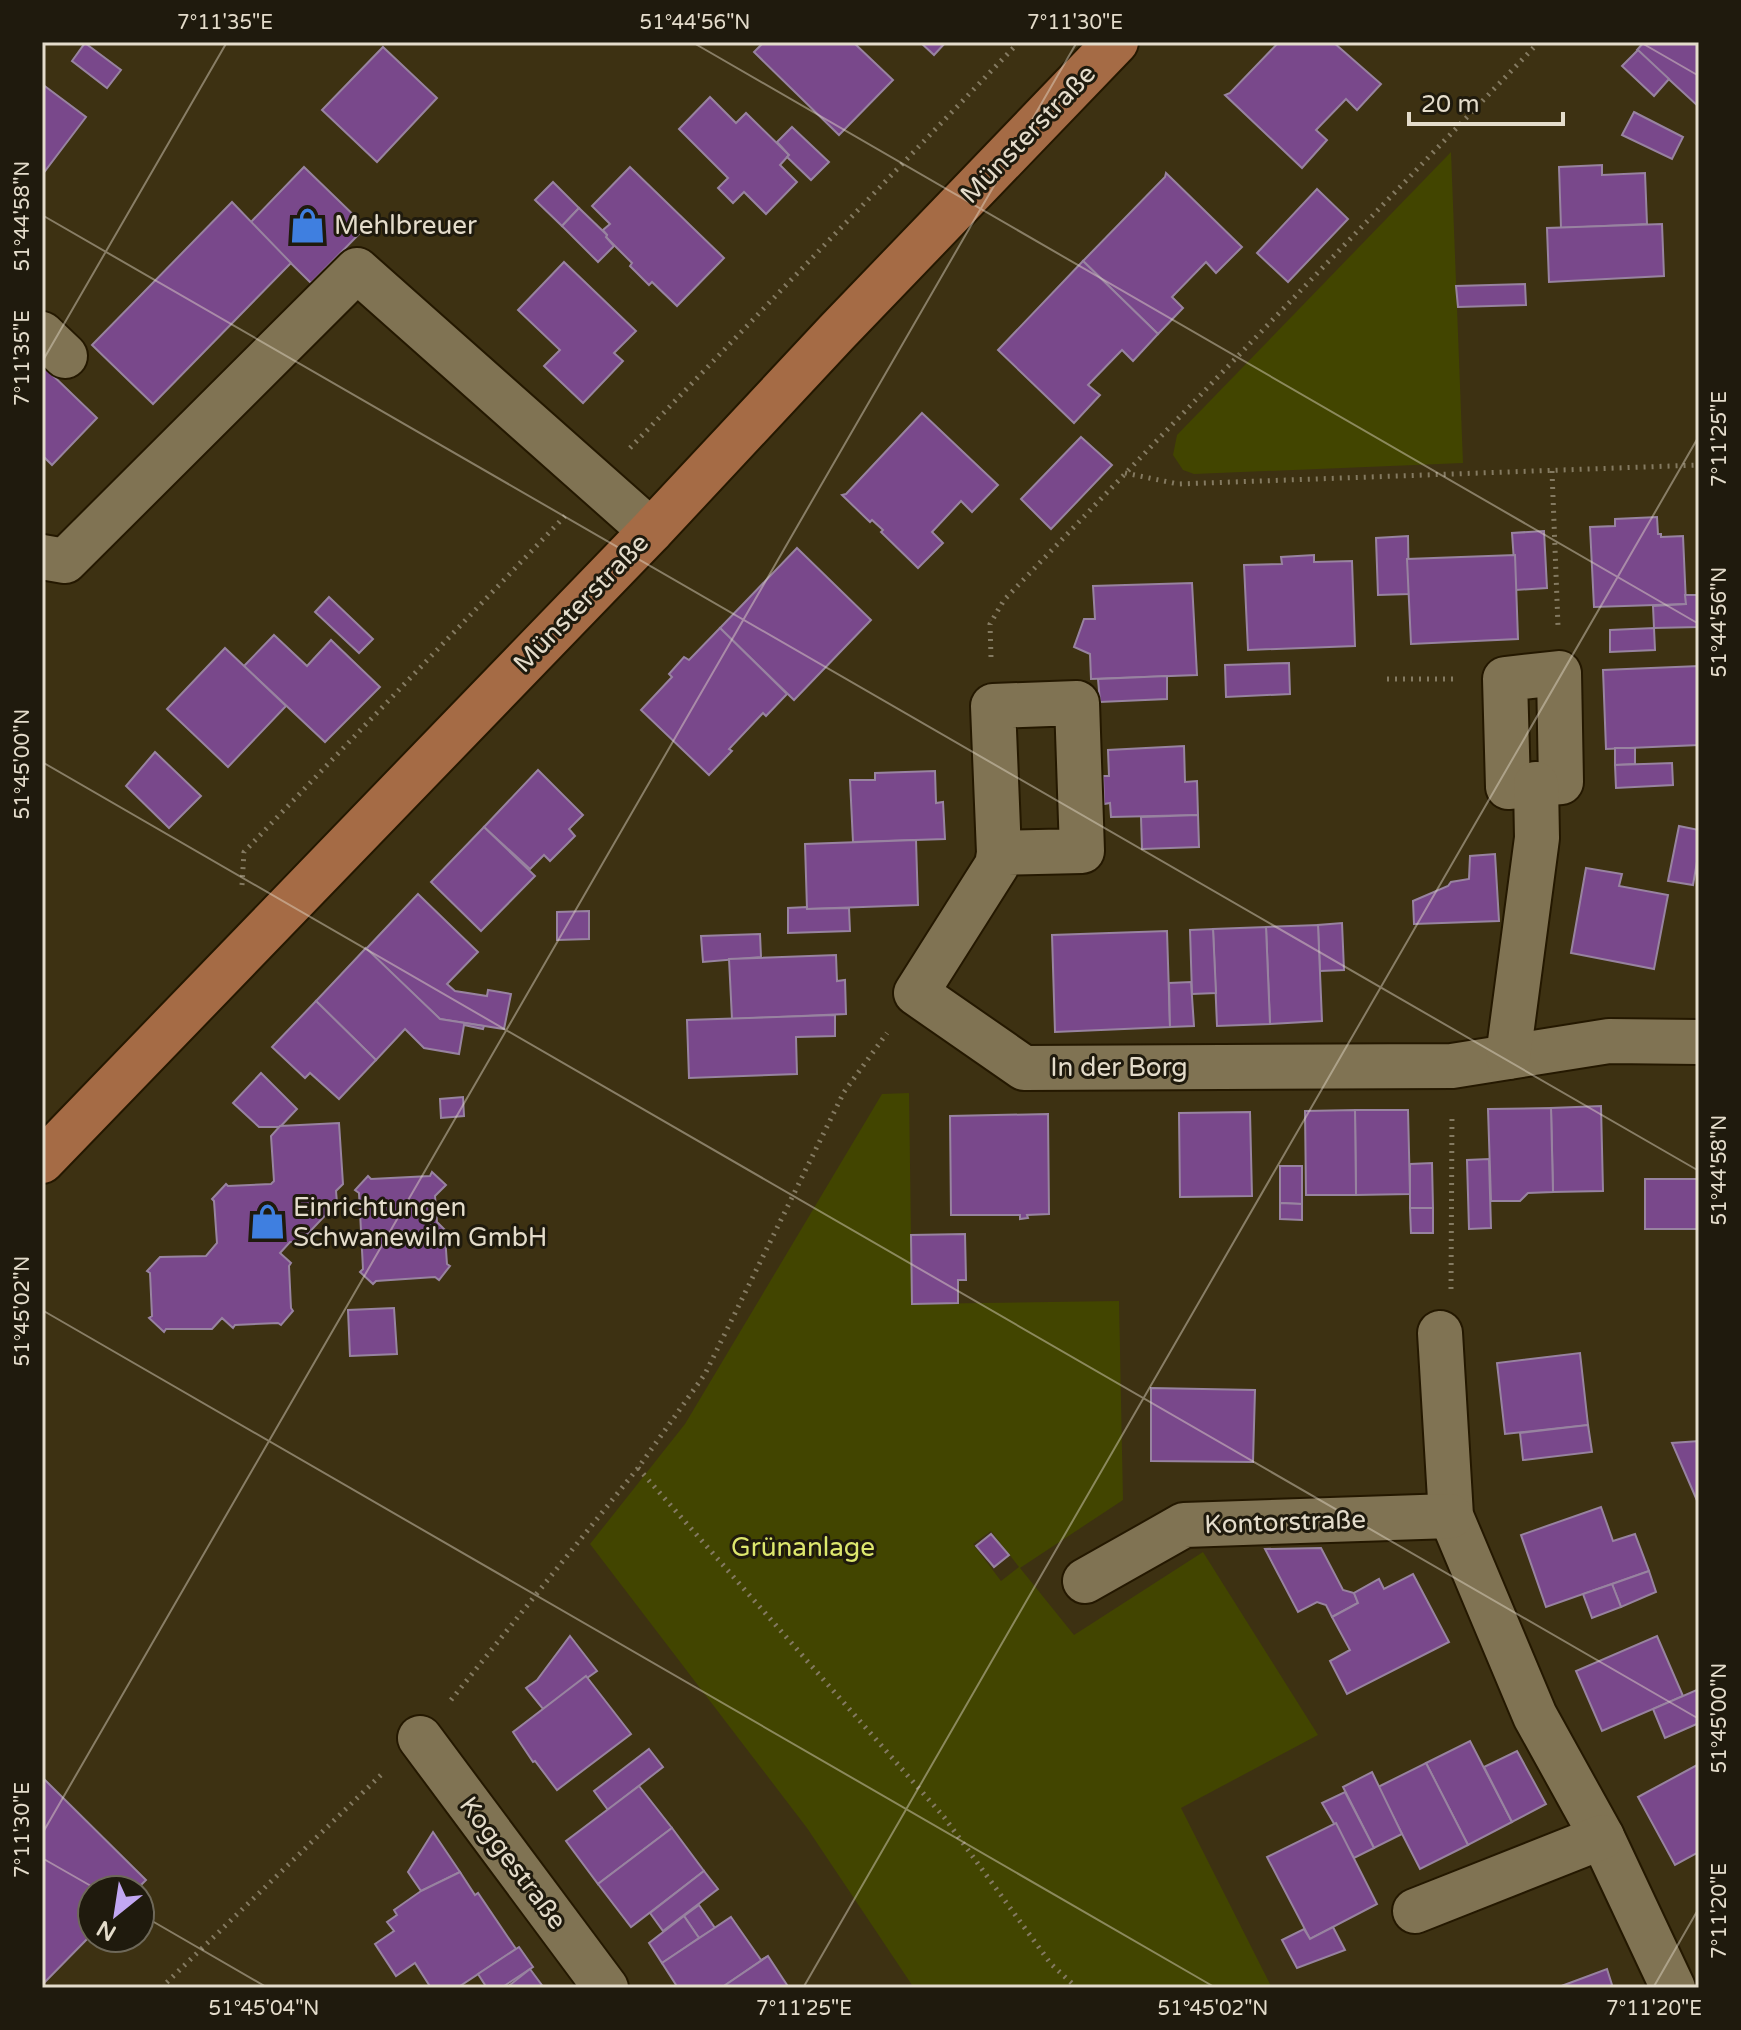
<svg xmlns="http://www.w3.org/2000/svg" width="1741" height="2030" font-family="'Varela Round',sans-serif">
	<rect width="100%" height="100%" fill="#3d3112"/>
	<g fill="#424500" fill-rule="evenodd">
		<polygon points="1451,152 1463,463 1194,474 1183,470 1173,455 1177,435"/>
		<path d="M909,1093L912,1304L1119,1301L1123,1500L1020,1568L1074,1635L1203,1552L1318,1735L1181,1808L1272,1988H914L807,1828L590,1544L685,1424L882,1094ZM991,1531L1019,1567L1001,1581L973,1544Z"/>
	</g>
	<g fill="#79488b" stroke="#9883a0" stroke-width="2">
		<polygon points="764,42 853,42 893,80 839,135 754,52"/>
		<polygon points="920,42 946,42 934,55"/>
		<polygon points="1279,42 1333,42 1381,84 1357,110 1346,99 1316,130 1327,140 1302,168 1225,95 1230,93"/>
		<polygon points="1644,42 1699,42 1699,107 1637,50"/>
		<polygon points="85,43 121,70 107,88 72,61"/>
		<polygon points="383,47 437,98 377,162 322,110"/>
		<polygon points="1638,50 1669,79 1654,96 1622,66"/>
		<polygon points="42,84 86,117 42,175"/>
		<polygon points="710,97 736,123 746,113 789,155 780,165 797,182 766,214 744,192 733,203 718,188 728,178 679,129"/>
		<polygon points="1634,112 1683,137 1672,159 1622,135"/>
		<polygon points="792,127 829,162 811,180 787,157 789,155 777,142"/>
		<polygon points="1602,165 1602,175 1645,173 1647,224 1561,228 1559,167"/>
		<polygon points="304,167 366,227 311,283 250,223"/>
		<polygon points="630,167 724,258 677,306 652,282 649,285 630,266 632,263 606,237 607,235 603,230 610,224 592,206"/>
		<polygon points="1166,173 1242,247 1216,273 1206,262 1172,297 1183,308 1158,334 1083,261 1165,177"/>
		<polygon points="553,182 579,208 562,226 535,200"/>
		<polygon points="1317,189 1348,219 1288,282 1257,253"/>
		<polygon points="232,202 291,263 153,404 92,345"/>
		<polygon points="579,208 607,235 606,237 614,246 598,262 562,226"/>
		<polygon points="1662,224 1664,276 1549,282 1547,228"/>
		<polygon points="1083,261 1158,334 1133,361 1122,350 1088,385 1100,395 1074,423 998,350"/>
		<polygon points="564,262 636,331 614,353 623,361 583,403 544,366 560,350 518,310"/>
		<polygon points="1525,284 1526,305 1458,307 1456,286"/>
		<polygon points="42,365 97,418 52,465 42,455"/>
		<polygon points="922,413 998,485 972,512 961,501 932,532 943,543 918,568 881,532 883,530 872,520 870,522 842,495 846,494"/>
		<polygon points="1081,437 1112,465 1051,529 1021,499"/>
		<polygon points="1657,517 1658,534 1661,534 1661,537 1683,536 1686,604 1594,607 1590,527 1615,526 1615,519"/>
		<polygon points="1544,531 1547,588 1516,590 1512,533"/>
		<polygon points="1408,536 1409,594 1378,595 1376,538"/>
		<polygon points="797,548 871,620 794,700 720,628"/>
		<polygon points="1314,555 1314,562 1352,561 1355,646 1248,650 1244,565 1282,564 1281,557"/>
		<polygon points="1515,555 1518,639 1411,644 1407,559"/>
		<polygon points="1192,583 1197,675 1091,679 1090,654 1074,647 1084,619 1095,619 1093,586"/>
		<polygon points="1685,595 1699,595 1699,627 1654,628 1653,606 1686,604"/>
		<polygon points="329,597 373,639 359,653 315,612"/>
		<polygon points="720,628 787,694 766,716 763,713 729,749 732,751 709,775 641,710 672,677 669,674 684,657 689,660"/>
		<polygon points="1654,628 1655,650 1610,652 1610,630"/>
		<polygon points="274,635 307,666 331,640 380,687 325,742 244,666"/>
		<polygon points="225,648 286,706 228,767 167,709"/>
		<polygon points="1289,663 1290,694 1226,697 1225,665"/>
		<polygon points="1699,666 1699,745 1606,749 1603,670"/>
		<polygon points="1167,676 1167,699 1100,702 1098,679"/>
		<polygon points="1184,746 1185,782 1197,781 1198,815 1111,817 1110,803 1104,804 1103,776 1109,776 1108,750"/>
		<polygon points="1615,748 1635,748 1635,764 1615,765"/>
		<polygon points="155,752 201,796 169,828 126,786"/>
		<polygon points="1672,763 1673,785 1616,788 1615,765"/>
		<polygon points="538,770 583,815 569,829 575,836 550,861 544,855 530,869 484,827"/>
		<polygon points="935,771 936,803 943,802 945,839 853,842 850,780 875,780 875,773"/>
		<polygon points="1198,815 1199,847 1142,849 1141,817"/>
		<polygon points="1679,826 1699,830 1699,850 1693,885 1668,881"/>
		<polygon points="484,827 535,876 481,931 431,882"/>
		<polygon points="916,840 918,905 807,909 805,844"/>
		<polygon points="1495,854 1499,921 1414,924 1413,901 1448,886 1451,882 1469,879 1470,856"/>
		<polygon points="1586,868 1622,874 1619,886 1668,895 1654,969 1571,953"/>
		<polygon points="418,894 478,952 447,984 455,991 487,996 488,990 511,994 504,1029 440,1019 366,949"/>
		<polygon points="807,907 807,909 849,908 850,931 788,933 788,908"/>
		<polygon points="589,911 589,939 557,940 557,912"/>
		<polygon points="1342,923 1344,970 1320,971 1318,925"/>
		<polygon points="1318,925 1322,1021 1270,1024 1266,927"/>
		<polygon points="1266,927 1270,1024 1217,1026 1213,929"/>
		<polygon points="1213,929 1216,993 1192,994 1190,930"/>
		<polygon points="1167,931 1170,1027 1055,1032 1052,935"/>
		<polygon points="760,934 761,957 703,962 701,936"/>
		<polygon points="366,948 440,1019 484,1026 483,1029 464,1025 459,1054 424,1048 405,1029 376,1060 316,1001"/>
		<polygon points="836,955 837,981 845,980 846,1014 732,1019 729,959"/>
		<polygon points="1191,982 1194,1026 1170,1027 1169,983"/>
		<polygon points="316,1001 376,1060 339,1099 310,1073 305,1078 272,1047"/>
		<polygon points="835,1015 835,1036 796,1037 797,1074 689,1078 687,1020"/>
		<polygon points="261,1073 297,1109 280,1127 259,1127 233,1103"/>
		<polygon points="463,1097 464,1116 441,1118 440,1099"/>
		<polygon points="1601,1106 1603,1191 1553,1192 1551,1108"/>
		<polygon points="1551,1108 1553,1192 1528,1193 1520,1201 1491,1201 1488,1109"/>
		<polygon points="1355,1110 1408,1110 1410,1194 1356,1195"/>
		<polygon points="1355,1110 1356,1195 1306,1195 1305,1111"/>
		<polygon points="1250,1112 1252,1196 1180,1197 1179,1113"/>
		<polygon points="1048,1114 1049,1214 1027,1215 1028,1218 1020,1219 1020,1215 951,1215 950,1116"/>
		<polygon points="339,1123 343,1184 336,1191 337,1203 300,1242 290,1242 280,1253 291,1263 289,1266 291,1308 293,1311 281,1325 278,1323 235,1325 233,1328 222,1318 212,1329 166,1329 164,1332 149,1318 152,1316 150,1273 147,1271 160,1257 206,1256 217,1243 214,1201 212,1199 226,1184 228,1186 271,1184 274,1181 271,1136 280,1126"/>
		<polygon points="1489,1159 1491,1228 1469,1229 1467,1160"/>
		<polygon points="1432,1163 1433,1208 1410,1208 1410,1164"/>
		<polygon points="1280,1166 1302,1166 1302,1204 1280,1203"/>
		<polygon points="432,1172 446,1185 435,1196 437,1222 448,1233 445,1236 447,1264 450,1266 439,1280 435,1277 376,1281 373,1284 360,1272 363,1269 359,1193 355,1190 368,1176 371,1179 430,1176"/>
		<rect x="1645" y="1179" width="54" height="50"/>
		<polygon points="1280,1203 1302,1204 1302,1220 1280,1219"/>
		<polygon points="1410,1208 1433,1208 1433,1233 1411,1233"/>
		<polygon points="965,1234 966,1280 958,1280 958,1303 912,1304 911,1235"/>
		<polygon points="394,1308 397,1354 350,1356 348,1310"/>
		<polygon points="1580,1353 1588,1425 1505,1434 1497,1363"/>
		<polygon points="1151,1388 1255,1390 1253,1462 1151,1461"/>
		<polygon points="1588,1425 1592,1452 1523,1460 1520,1433"/>
		<polygon points="1699,1441 1699,1505 1672,1443"/>
		<polygon points="1601,1507 1613,1541 1635,1534 1649,1571 1546,1607 1521,1535"/>
		<polygon points="991,1534 1009,1555 994,1567 976,1546"/>
		<polygon points="1321,1548 1343,1590 1354,1593 1358,1603 1332,1617 1326,1605 1317,1602 1298,1612 1265,1549"/>
		<polygon points="1649,1571 1656,1592 1621,1607 1612,1584"/>
		<polygon points="1413,1574 1449,1642 1347,1694 1330,1661 1350,1650 1332,1617 1358,1603 1354,1593 1379,1579 1384,1589"/>
		<polygon points="1612,1584 1621,1607 1592,1618 1583,1594"/>
		<polygon points="570,1636 597,1671 543,1709 526,1688 537,1680"/>
		<polygon points="1657,1636 1683,1696 1602,1731 1576,1671"/>
		<polygon points="586,1676 631,1734 557,1790 535,1761 533,1762 513,1732"/>
		<polygon points="1699,1689 1699,1723 1665,1738 1653,1709"/>
		<polygon points="1470,1741 1512,1822 1468,1845 1426,1763"/>
		<polygon points="649,1749 663,1767 608,1810 594,1791"/>
		<polygon points="1517,1751 1546,1804 1512,1822 1484,1767"/>
		<polygon points="1426,1763 1468,1845 1420,1869 1378,1787"/>
		<polygon points="1699,1764 1699,1852 1675,1865 1638,1797"/>
		<polygon points="1372,1772 1402,1834 1374,1848 1343,1787"/>
		<polygon points="42,1777 146,1880 136,1890 92,1890 92,1934 42,1985"/>
		<polygon points="639,1786 672,1828 598,1884 566,1841"/>
		<polygon points="1345,1792 1374,1848 1354,1858 1322,1803"/>
		<polygon points="1336,1823 1377,1904 1310,1939 1267,1857"/>
		<polygon points="672,1828 704,1871 631,1927 598,1884"/>
		<polygon points="433,1832 460,1872 421,1891 408,1872"/>
		<polygon points="704,1871 718,1889 663,1931 650,1913"/>
		<polygon points="460,1872 475,1895 478,1893 516,1949 457,1988 431,1988 415,1963 396,1976 375,1944 394,1931 387,1922 397,1915 394,1910 421,1891"/>
		<polygon points="699,1905 715,1928 699,1938 684,1916"/>
		<polygon points="684,1916 699,1938 662,1963 649,1943"/>
		<polygon points="731,1917 761,1960 768,1956 721,1988 678,1988 662,1963"/>
		<polygon points="1333,1927 1345,1950 1297,1968 1282,1940 1304,1929 1310,1939"/>
		<polygon points="519,1947 533,1967 501,1988 487,1988 478,1974"/>
		<polygon points="768,1956 789,1988 721,1988"/>
		<polygon points="530,1969 544,1988 506,1988"/>
		<polygon points="1607,1969 1613,1988 1556,1988"/>
	</g>
	<g fill="none" stroke-linecap="round" stroke-linejoin="round">
		<defs>
			<g id="minor">
				<polyline points="42,334 65,356"/>
				<polyline points="42,557 65,561 357,270 651,531"/>
				<polygon points="1559,673 1561,782 1508,787 1505,679"/>
				<polyline points="999,853 1082,851 1077,703 993,706 999,853 997,865 916,993 1024,1068 1452,1066 1609,1041 1699,1042"/>
				<polyline points="1508,1057 1537,838 1536,784"/>
				<polyline points="1440,1333 1451,1516 1535,1716 1602,1837 1673,1988"/>
				<polyline points="1085,1581 1184,1525 1451,1516"/>
				<polyline points="420,1738 606,1988"/>
				<polyline points="1415,1911 1602,1837"/>
			</g>
			<polyline id="major" points="42,1161 651,531 837,332 1116,42"/>
		</defs>
		<use href="#minor" stroke="#241800" stroke-width="48"/>
		<use href="#major" stroke="#241800" stroke-width="48"/>
		<g stroke="#847a61" stroke-width="5" stroke-dasharray="2 6" stroke-linecap="butt">
			<polyline points="630,448 1019,42"/>
			<polyline points="1552,471 1558,626"/>
			<polyline points="1125,473 1178,484 1699,465"/>
			<polyline points="991,657 990,624 1004,600 1539,42"/>
			<polyline points="1387,679 1456,679"/>
			<polyline points="242,885 244,852 565,516"/>
			<polyline points="1451,1289 1452,1115"/>
			<polyline points="638,1468 944,1817 1051,1964 1077,1988"/>
			<polyline points="451,1700 638,1468 705,1374 844,1092 887,1033"/>
			<polyline points="161,1988 384,1772"/>
		</g>
		<use href="#minor" stroke="#807353" stroke-width="44"/>
		<use href="#major" stroke="#a56b45" stroke-width="44"/>
	</g>
	<path fill="none" stroke="#e4dccb" stroke-width="2" stroke-opacity="0.45" d="M692,42L1699,624M1640,42L1699,76M42,215L1699,1171M42,362L227,42M42,762L1699,1719M42,1310L1216,1988M42,1834L1077,42M42,1858L98,1890M140,1914L268,1988M803,1988L1699,436M1653,1988L1699,1908"/>
	<defs>
		<symbol id="shop-bare" viewBox="-9 -9 18 18"><path d="M-5-2.5h2.3a2.7 3.5 0 0 1 5.4 0H5L5.5 6h-11ZM-1.5-2.5h3a1.5 2.3 0 0 0-3 0Z" fill="#3f7fe0" stroke="#1f1a0d" stroke-width="2.5" paint-order="stroke"/></symbol>
	</defs>
	<g fill-rule="evenodd">
		<use href="#shop-bare" x="282" y="200" width="51" height="51"/>
		<use href="#shop-bare" x="242" y="1196" width="51" height="51"/>
	</g>
	<g text-anchor="middle" dominant-baseline="central" stroke-width="6" stroke-linejoin="round" paint-order="stroke">
		<g font-size="26" fill="#e4dccb" stroke="#1f1a0d">
			<text transform="translate(1028 134) rotate(-46)">Münsterstraße</text>
			<text transform="translate(581 603) rotate(-46)">Münsterstraße</text>
			<text x="1119" y="1067">In der Borg</text>
			<text transform="translate(1285 1522) rotate(-2)">Kontorstraße</text>
			<text transform="translate(513 1863) rotate(53)">Koggestraße</text>
		</g>
		<g font-size="26" fill="#e4dccb" stroke="#1f1a0d" text-anchor="start">
			<text x="334" y="225">Mehlbreuer</text>
			<text x="293" y="1207">Einrichtungen<tspan x="293" dy="30">Schwanewilm GmbH</tspan></text>
		</g>
		<g font-size="26" fill="#dde76d" stroke="#1f1a0d">
			<text x="803" y="1547">Grünanlage</text>
		</g>
	</g>
	<rect width="1741" height="2030" fill="none" stroke="#1f1a0d" stroke-width="88"/>
	<g transform="translate(116 1914) rotate(210)"><circle r="38" fill="#1f1a0d" stroke="#6e6859" stroke-width="2"/>
	<path d="M0-6L14 30L0 20L-14 30Z" fill="#c2a7f2"/>
	<text y="-12" font-size="22" font-weight="bold" text-anchor="middle" fill="#e4dccb">N</text>
	</g>
	<path d="M1409 112v12h154v-12" fill="none" stroke="#e4dccb" stroke-width="4"/>
	<text x="1421" y="112" font-size="24" fill="#e4dccb" stroke="#1f1a0d" stroke-width="6" paint-order="stroke">20 m</text>
	<rect x="44" y="44" width="1653" height="1942" fill="none" stroke="#e4dccb" stroke-width="3"/>
	<g font-size="20" text-anchor="middle" fill="#e4dccb">
		<text x="225" y="29">7°11'35"E</text>
		<text x="695" y="29">51°44'56"N</text>
		<text x="1075" y="29">7°11'30"E</text>
		<text transform="translate(22 216) rotate(-90)" y="7">51°44'58"N</text>
		<text transform="translate(22 358) rotate(-90)" y="7">7°11'35"E</text>
		<text transform="translate(1719 439) rotate(-90)" y="7">7°11'25"E</text>
		<text transform="translate(1719 622) rotate(-90)" y="7">51°44'56"N</text>
		<text transform="translate(22 764) rotate(-90)" y="7">51°45'00"N</text>
		<text transform="translate(1719 1170) rotate(-90)" y="7">51°44'58"N</text>
		<text transform="translate(22 1311) rotate(-90)" y="7">51°45'02"N</text>
		<text transform="translate(1719 1718) rotate(-90)" y="7">51°45'00"N</text>
		<text transform="translate(22 1830) rotate(-90)" y="7">7°11'30"E</text>
		<text transform="translate(1719 1911) rotate(-90)" y="7">7°11'20"E</text>
		<text x="264" y="2015">51°45'04"N</text>
		<text x="804" y="2015">7°11'25"E</text>
		<text x="1213" y="2015">51°45'02"N</text>
		<text x="1654" y="2015">7°11'20"E</text>
	</g>
</svg>
